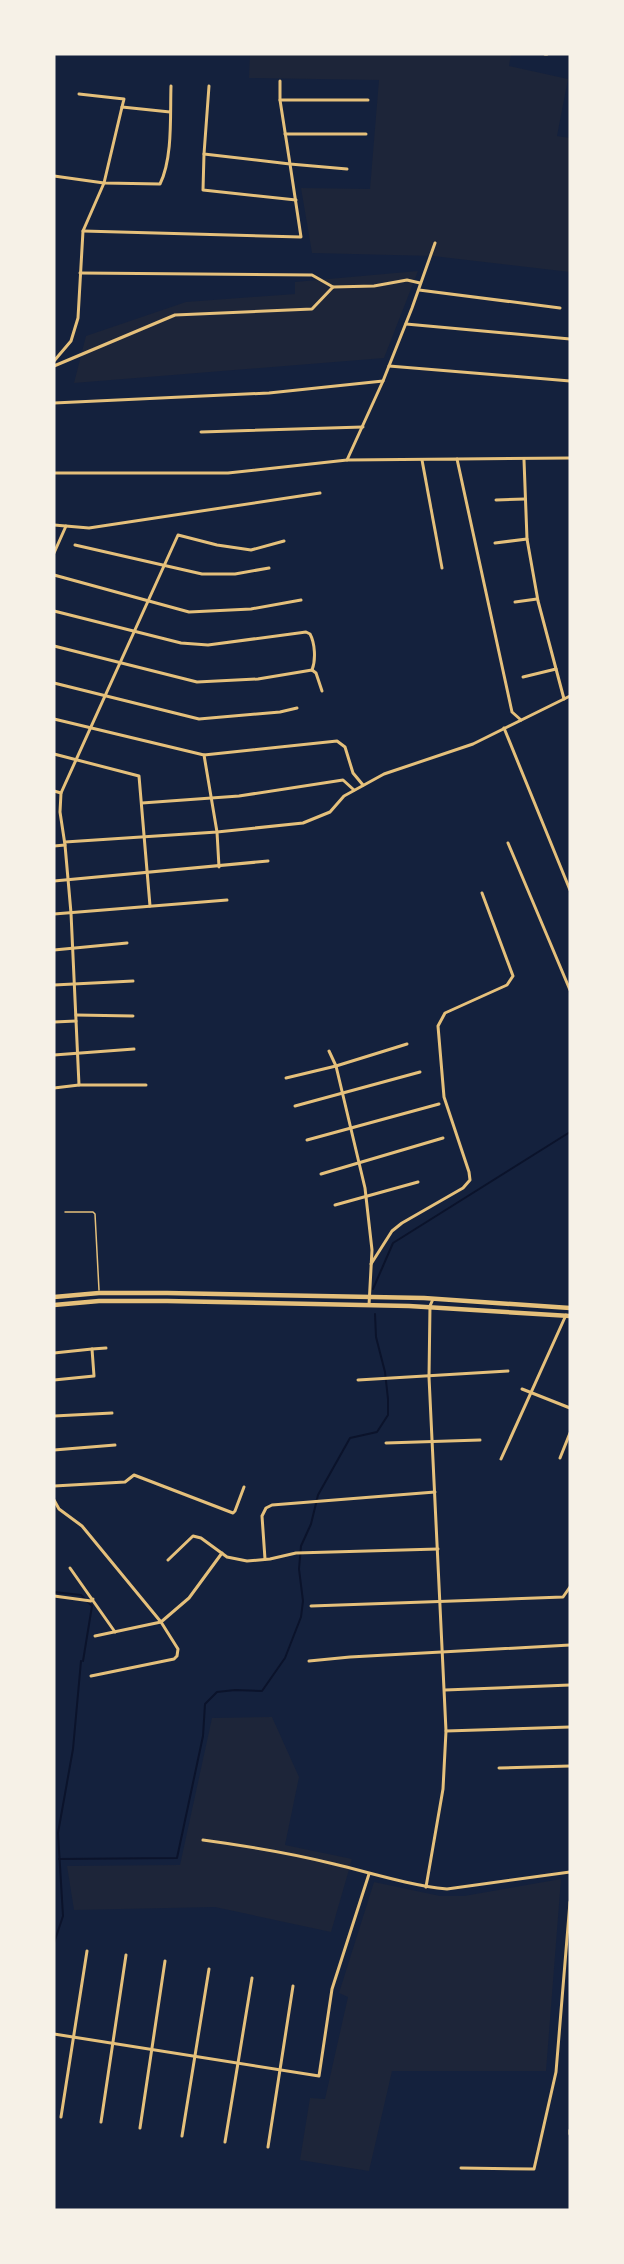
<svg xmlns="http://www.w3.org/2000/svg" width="624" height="2264" font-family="'DM Sans',sans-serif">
	<rect width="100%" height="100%" fill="#14213d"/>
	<g fill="#1d2539">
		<polygon points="250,54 511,54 509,66 568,79 557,136 570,138 570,272 433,256 312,253 301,188 370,189 379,80 249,78"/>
		<polygon points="418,271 384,358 74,383 86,336 186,302 295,294 295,282"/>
		<polygon points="272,1717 299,1777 285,1845 352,1859 331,1932 215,1907 74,1910 67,1866 180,1865 212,1718"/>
		<polygon points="561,1879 546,2071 392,2071 369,2171 300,2160 310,2098 325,2099 348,1997 339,1993 374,1882 440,1896 464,1896"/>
	</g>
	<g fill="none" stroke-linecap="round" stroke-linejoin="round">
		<g stroke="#0b132b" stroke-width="2">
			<polyline points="373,1289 393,1243 570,1132"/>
			<polyline points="54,1592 81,1595 92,1606 83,1661"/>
			<polyline points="59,1859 177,1858 203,1736 205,1704 217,1692 235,1690 262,1691 285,1658 301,1617 303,1601 299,1569 301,1546 311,1524 318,1495 350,1438 377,1432 388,1415 388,1399 385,1372 376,1337 375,1314"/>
			<polyline points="54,1943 63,1916 58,1833 73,1749 81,1661"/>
		</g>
		<polyline stroke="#e5c07b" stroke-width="1.5" points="65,1212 93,1212 95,1214 99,1290"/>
		<g stroke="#e5c07b" stroke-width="3">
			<polyline points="545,54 547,54"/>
			<polyline points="280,81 280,100 290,164 347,169"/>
			<polyline points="79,94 124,99 122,107"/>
			<polyline points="280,100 368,100"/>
			<path d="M170,112L122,107L104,183L160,184C173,158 170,114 171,86"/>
			<polyline points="285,134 366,134"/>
			<polyline points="204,154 203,190 296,200"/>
			<polyline points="54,176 104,183 83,231 78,318 71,341 54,361"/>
			<polyline points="83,231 301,237 290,164 204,154 209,86"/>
			<polyline points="435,243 412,308 383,381 347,460 457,459 512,712 521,720"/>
			<polyline points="80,273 312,275 333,287 374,286 407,280 420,283"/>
			<polyline points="419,290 560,308"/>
			<polyline points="406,324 570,339"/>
			<polyline points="54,366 175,315 312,309 333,287"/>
			<polyline points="389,366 570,381"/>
			<polyline points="54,403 269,393 383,381"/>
			<polyline points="201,432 363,427"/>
			<polyline points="457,459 570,458"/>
			<polyline points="422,460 442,568"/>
			<polyline points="524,460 527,539 538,601 564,699"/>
			<polyline points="54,473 228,473 347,460"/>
			<polyline points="496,500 525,499"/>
			<polyline points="54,525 89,528 320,493"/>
			<polyline points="495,543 527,539"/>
			<polyline points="75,545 202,574 235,574 269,568"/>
			<polyline points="54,553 66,526"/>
			<polyline points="54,575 189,612 251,609 301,600"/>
			<polyline points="515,602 537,599"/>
			<path d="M54,611L181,643L208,645L306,632L310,634C315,643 316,660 312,670"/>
			<polyline points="54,646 197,682 258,679 312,670"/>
			<polyline points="312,670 316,673 322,691"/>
			<polyline points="523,677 556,669"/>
			<polyline points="54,683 199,719 280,712 297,708"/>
			<polyline points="54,719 204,755 217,832 219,867"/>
			<polyline points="504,728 570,890"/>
			<polyline points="54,754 139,776 150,906"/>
			<polyline points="204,755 337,741 345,747 353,773 363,785"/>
			<polyline points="54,791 61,793"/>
			<polyline points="142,803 239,796 343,780 354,790"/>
			<polyline points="65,842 217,832 303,823 330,812 344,796 384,774 473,744 570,696"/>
			<polyline points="508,843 570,990"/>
			<polyline points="54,846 65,845"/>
			<polyline points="54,881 268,861"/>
			<polyline points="54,914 227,900"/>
			<polyline points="54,950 127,943"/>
			<polyline points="54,985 133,981"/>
			<polyline points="76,1015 133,1016"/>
			<polyline points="54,1022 76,1021"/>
			<polyline points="329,1051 336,1066 365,1188 372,1250 369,1305"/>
			<polyline points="54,1055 134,1049"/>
			<polyline points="286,1078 336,1066 407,1044"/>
			<polyline points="79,1085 71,913 65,845 60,812 61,793 178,535 217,545 251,550 284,541"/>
			<polyline points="54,1088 79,1085 146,1085"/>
			<polyline points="295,1106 420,1072"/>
			<polyline points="307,1140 439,1104"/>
			<polyline points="321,1174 443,1138"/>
			<polyline points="335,1205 418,1182"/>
			<polyline points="371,1264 392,1231 402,1223 463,1188 470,1180 469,1172 444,1097 438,1026 445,1013 507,985 513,976 482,893"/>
			<polyline points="433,1299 430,1306 429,1377 446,1731 570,1727"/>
			<polyline points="92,1349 106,1348"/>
			<polyline points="54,1353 92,1349 94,1376 54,1380"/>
			<polyline points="358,1380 508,1371"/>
			<polyline points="522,1389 570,1408"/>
			<polyline points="54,1416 112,1413"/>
			<polyline points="386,1443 480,1440"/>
			<polyline points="54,1450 115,1445"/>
			<polyline points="560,1458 570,1433"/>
			<polyline points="501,1459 566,1315"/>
			<polyline points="54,1486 125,1482 134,1475 233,1513 235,1511 244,1487"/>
			<polyline points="54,1500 59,1509 82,1526 161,1622 178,1649 177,1656 174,1659 91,1676"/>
			<polyline points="265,1559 262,1516 266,1508 272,1505 435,1492"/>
			<polyline points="168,1560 193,1536 201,1538 227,1557 247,1561 270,1559 296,1553 438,1549"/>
			<polyline points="70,1568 115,1632"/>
			<polyline points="54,1596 91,1601 93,1599"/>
			<polyline points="311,1606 563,1597 570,1587"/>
			<polyline points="95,1636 161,1622 189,1598 222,1553"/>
			<polyline points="309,1661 350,1657 570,1645"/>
			<polyline points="445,1690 570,1685"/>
			<polyline points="499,1768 570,1766"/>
			<path d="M203,1840C247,1846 291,1853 334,1864C372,1873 408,1885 447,1889L570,1872"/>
			<polyline points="426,1887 443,1789 446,1731"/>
			<polyline points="54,2034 319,2076 332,1989 369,1874"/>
			<polyline points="61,2117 87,1951"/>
			<polyline points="101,2122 126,1955"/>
			<polyline points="140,2128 165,1961"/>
			<polyline points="570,2130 570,2134"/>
			<polyline points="182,2136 209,1969"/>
			<polyline points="225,2142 252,1978"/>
			<polyline points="268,2147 293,1986"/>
			<polyline points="461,2168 534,2169 556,2072 570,1902"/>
		</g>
		<g stroke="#e5c07b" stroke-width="4.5">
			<polyline points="54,1297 99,1293 167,1293 424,1298 570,1308"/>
			<polyline points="54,1305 99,1301 167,1301 409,1306 570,1316"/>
		</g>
	</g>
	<rect width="624" height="2264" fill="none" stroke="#f6f1e7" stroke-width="111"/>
</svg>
